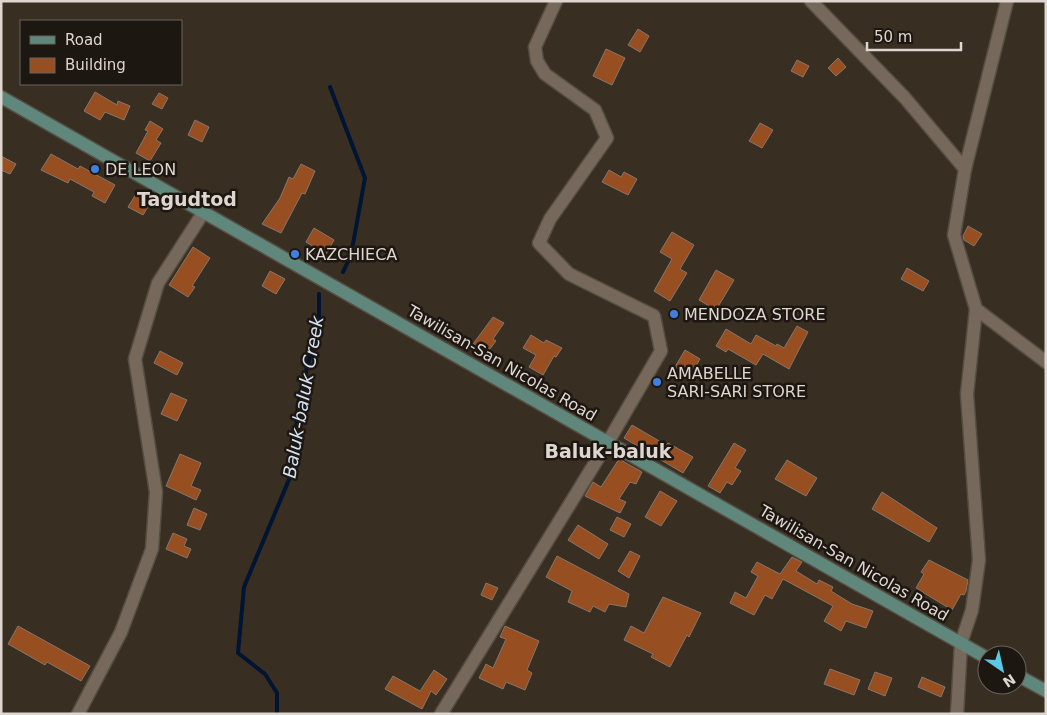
<svg xmlns="http://www.w3.org/2000/svg" width="1047" height="715" font-family="'DejaVu Sans',sans-serif">
	<rect width="100%" height="100%" fill="#392e22"/>
	<g fill="none" stroke-linecap="round" stroke-linejoin="round">
		<g stroke="#001433" stroke-width="4">
			<polyline points="330,87 365,178 351,255 343,272"/>
			<polyline points="277,714 277,693 265,674 238,653 244,587 293,470 298,404 319,320 319,294"/>
		</g>
	</g>
	<g fill="#974e20" stroke="#87766c">
		<polygon points="638,29 649,36 640,52 628,45"/>
		<polygon points="606,49 625,58 612,85 593,76"/>
		<polygon points="838,58 846,67 836,76 828,68"/>
		<polygon points="797,60 809,66 803,77 791,71"/>
		<polygon points="95,92 117,105 118,101 130,106 124,120 105,112 100,120 84,111"/>
		<polygon points="159,93 168,98 162,109 152,104"/>
		<polygon points="195,120 209,127 202,142 188,135"/>
		<polygon points="150,121 163,129 156,140 161,143 150,161 136,153 148,131 145,130"/>
		<polygon points="760,123 773,130 762,148 749,141"/>
		<polygon points="51,154 78,169 80,166 115,185 105,203 92,196 94,192 70,179 68,183 41,170"/>
		<polygon points="1,156 16,164 10,174 1,170"/>
		<polygon points="301,164 315,171 305,194 302,193 281,233 262,224 280,198 289,177 293,179"/>
		<polygon points="609,170 621,177 624,172 637,179 628,195 602,182"/>
		<polygon points="136,194 151,202 143,215 128,207"/>
		<polygon points="968,226 982,234 974,246 964,240 963,236"/>
		<polygon points="314,228 334,240 326,254 306,242"/>
		<polygon points="672,232 694,245 680,269 687,273 670,301 654,291 672,259 660,252"/>
		<polygon points="193,247 210,258 192,286 195,287 188,297 169,285"/>
		<polygon points="907,268 929,281 923,291 901,279"/>
		<polygon points="716,270 734,280 716,310 699,300"/>
		<polygon points="270,271 285,279 276,294 262,286"/>
		<polygon points="493,317 504,323 493,339 496,341 486,354 473,344"/>
		<polygon points="797,326 808,332 789,369 763,354 756,365 728,349 726,352 716,346 726,329 751,344 756,335 776,346 777,344 784,348"/>
		<polygon points="531,335 544,343 546,340 562,348 556,357 554,356 543,375 529,367 536,355 523,348"/>
		<polygon points="685,350 700,359 690,376 675,367"/>
		<polygon points="160,351 183,363 177,375 154,363"/>
		<polygon points="171,393 187,400 177,421 161,414"/>
		<polygon points="632,425 666,445 668,443 693,457 683,473 624,438"/>
		<polygon points="734,443 746,450 735,468 741,471 732,485 727,482 720,493 708,486"/>
		<polygon points="180,454 201,463 191,486 201,490 196,500 166,486"/>
		<polygon points="619,459 642,472 636,484 630,482 619,499 626,502 620,513 585,496 593,482 601,487"/>
		<polygon points="787,460 817,478 806,496 775,479"/>
		<polygon points="660,491 677,501 661,526 645,517"/>
		<polygon points="882,492 937,528 929,542 872,509"/>
		<polygon points="194,508 207,514 200,530 187,525"/>
		<polygon points="617,517 631,524 624,537 610,530"/>
		<polygon points="578,525 608,544 599,559 568,540"/>
		<polygon points="173,533 187,539 184,546 191,549 187,558 166,549"/>
		<polygon points="630,551 640,556 629,578 618,571"/>
		<polygon points="557,556 629,594 626,607 609,604 605,612 593,606 590,612 568,602 572,591 546,577"/>
		<polygon points="792,557 802,562 796,571 817,584 819,580 833,587 831,591 852,604 873,611 866,628 846,621 841,631 824,621 833,606 783,579 772,599 765,595 754,615 730,603 735,592 746,598 758,576 751,572 757,562 780,574"/>
		<polygon points="929,560 968,580 966,591 964,595 961,594 952,610 916,588 924,574 921,572"/>
		<polygon points="486,583 498,588 492,600 481,595"/>
		<polygon points="663,597 701,613 689,637 687,635 670,667 651,657 653,654 624,640 631,626 644,633"/>
		<polygon points="18,626 90,666 81,681 47,662 45,665 8,644"/>
		<polygon points="505,626 539,641 527,670 532,673 525,690 506,682 503,689 479,678 486,664 493,668 506,639 500,637"/>
		<polygon points="830,669 860,680 854,695 824,684"/>
		<polygon points="434,670 447,679 436,695 431,691 422,709 385,689 393,676 420,691"/>
		<polygon points="875,672 892,678 885,696 868,689"/>
		<polygon points="922,677 945,687 941,697 918,687"/>
	</g>
	<g fill="none" stroke-linecap="round" stroke-linejoin="round">
		<defs>
			<g id="minor">
				<polyline points="811,1 905,98 965,169 954,235 976,309 967,394 979,560 972,610 961,643 957,714"/>
				<polyline points="965,169 1007,1"/>
				<polyline points="976,309 1046,362"/>
				<polyline points="78,714 121,632 152,549 156,492 135,359 158,283 203,213"/>
			</g>
			<polyline id="tertiary" points="441,714 608,442 661,351 654,316 569,274 539,243 550,219 607,138 595,110 545,74 537,61 535,47 556,1"/>
			<g id="secondary">
				<polyline points="1,97 987,658"/>
				<polyline points="1017,675 1046,691"/>
			</g>
		</defs>
		<use href="#minor" stroke="#554c42" stroke-width="15"/>
		<use href="#tertiary" stroke="#554c42" stroke-width="15"/>
		<use href="#secondary" stroke="#554c42" stroke-width="15"/>
		<use href="#minor" stroke="#76695c" stroke-width="12"/>
		<use href="#tertiary" stroke="#76695c" stroke-width="12"/>
		<use href="#secondary" stroke="#5f877c" stroke-width="12"/>
	</g>
	<g fill="#3f7fe0" stroke="#1d1712" stroke-width="2">
		<circle cx="95" cy="169" r="5"/>
		<circle cx="295" cy="254" r="5"/>
		<circle cx="674" cy="314" r="5"/>
		<circle cx="657" cy="382" r="5"/>
	</g>
	<g text-anchor="middle" dominant-baseline="central" stroke-width="5" stroke-linejoin="round" paint-order="stroke">
		<g font-size="16" fill="#ded6cf" stroke="#1d1712" text-anchor="start">
			<text x="105" y="169">DE LEON</text>
			<text x="305" y="254">KAZCHIECA</text>
			<text x="684" y="314">MENDOZA STORE</text>
			<text x="667" y="373">AMABELLE<tspan x="667" dy="18">SARI-SARI STORE</tspan></text>
		</g>
		<g font-size="16" fill="#ded6cf" stroke="#1d1712">
			<text transform="translate(502 363) rotate(30)">Tawilisan-San Nicolas Road</text>
			<text transform="translate(854 563) rotate(30)">Tawilisan-San Nicolas Road</text>
		</g>
		<g font-size="18" font-style="italic" fill="#d4e2f4" stroke="#1d1712">
			<text transform="translate(303 397) rotate(-80)">Baluk-baluk Creek</text>
		</g>
		<g font-size="19" font-weight="bold" fill="#ded6cf" stroke="#1d1712">
			<text x="187" y="199">Tagudtod</text>
			<text x="608" y="451">Baluk-baluk</text>
		</g>
	</g>
	<rect width="1047" height="715" fill="none" stroke="#ded6cf" stroke-width="5"/>
	<rect x="20" y="20" width="162" height="65" fill="#1d1712" stroke="#6a635e"/>
	<rect x="30" y="36" width="25" height="8" fill="#5f877c" stroke="#6a635e"/>
	<text x="65" y="45" font-size="15" fill="#ded6cf">Road</text>
	<rect x="30" y="58" width="25" height="15" fill="#974e20" stroke="#6a635e"/>
	<text x="65" y="70" font-size="15" fill="#ded6cf">Building</text>
	<g transform="translate(1002 670) rotate(146)"><circle r="24" fill="#1d1712" stroke="#6a635e"/>
	<path d="M0-4L9 19L0 12L-9 19Z" fill="#5bc8e6"/>
	<text y="-8" font-size="14" font-weight="bold" text-anchor="middle" fill="#ded6cf">N</text>
	</g>
	<path d="M867 42v8h94v-8" fill="none" stroke="#ded6cf" stroke-width="2.5"/>
	<text x="874" y="42" font-size="15" fill="#ded6cf" stroke="#1d1712" stroke-width="4" paint-order="stroke">50 m</text>
</svg>
